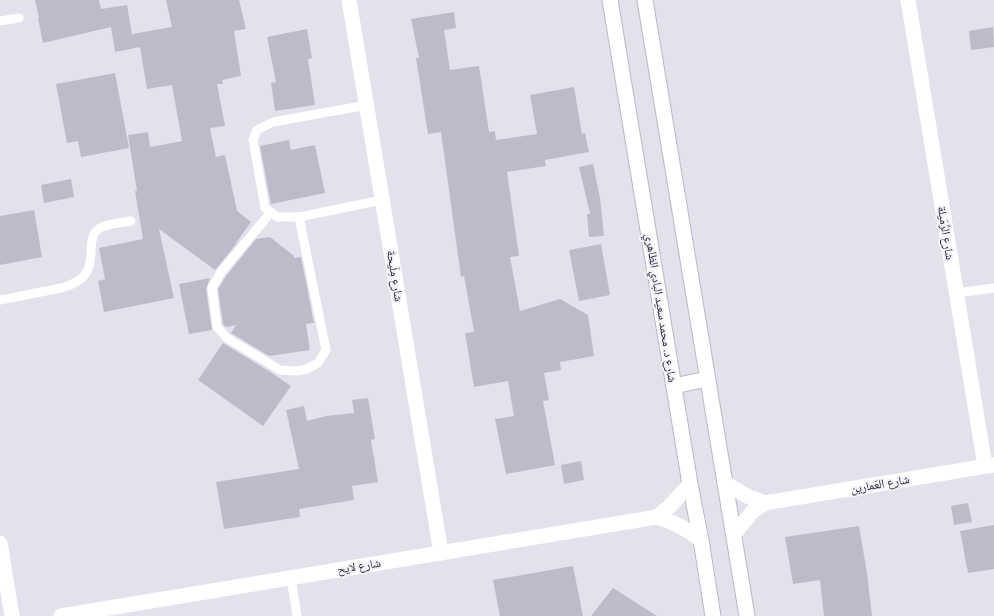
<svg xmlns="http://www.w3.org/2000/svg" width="994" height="616" font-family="'Roboto Condensed','Noto Naskh Arabic',sans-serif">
	<rect width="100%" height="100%" fill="#e3e2ec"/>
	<g fill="#bcbbc9">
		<polygon points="35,0 99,0 101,9 127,5 132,34 172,27 166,0 239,0 246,29 234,31 241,76 222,80 223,84 217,84 225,126 210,128 216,157 225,155 237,211 251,222 236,243 237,243 215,270 159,229 174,298 104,312 98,281 105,279 99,248 143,239 135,191 137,191 128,135 148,132 150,147 182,141 172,85 147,89 140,47 115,52 111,27 43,43 38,18 39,18"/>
		<polygon points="454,12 456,28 444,30 450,70 479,66 489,132 495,131 496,140 537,134 530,95 574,87 582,134 585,133 589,152 545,160 546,166 507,172 519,256 510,257 520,311 560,299 588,315 594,356 560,362 561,370 544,373 549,400 543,401 555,465 506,474 495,419 514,416 508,381 474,387 465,333 474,332 464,276 461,277 441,132 428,134 416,58 419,58 411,19"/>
		<polygon points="993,27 994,47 971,50 969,31"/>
		<polygon points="307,29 312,58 308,59 315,105 275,111 271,83 276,82 267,37"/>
		<polygon points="115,73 129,148 81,157 78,141 67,143 56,84"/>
		<polygon points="289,140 291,150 315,145 325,193 271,204 260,146"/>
		<polygon points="593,164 600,198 604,236 589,237 587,214 590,214 579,167"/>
		<polygon points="71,179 74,197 44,203 41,185"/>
		<polygon points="34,210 42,257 0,265 0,216"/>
		<polygon points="270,237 294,256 294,258 301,257 314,323 306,324 310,350 269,356 231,333 236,325 226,327 223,324 218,289 226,276 256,239"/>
		<polygon points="601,244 610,295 579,301 569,250"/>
		<polygon points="210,278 206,289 212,330 189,334 179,284"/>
		<polygon points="223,343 272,373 291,386 263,426 198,380"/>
		<polygon points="368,398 375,439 371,440 378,482 352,486 354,500 299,509 300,517 224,529 216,482 299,469 286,410 304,406 307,421 326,416 354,413 352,400"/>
		<polygon points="581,461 584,480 564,484 561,465"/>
		<polygon points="968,503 972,522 954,525 951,506"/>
		<polygon points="994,525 994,569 968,573 960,531"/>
		<polygon points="859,526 867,573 872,616 824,616 820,580 793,584 785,537"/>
		<polygon points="573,566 583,616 500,616 493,580"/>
		<polygon points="613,588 657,616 591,616"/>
	</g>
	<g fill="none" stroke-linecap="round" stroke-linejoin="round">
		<defs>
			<g id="secondary">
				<polyline points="610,0 690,484 701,540 713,616"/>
				<polyline points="645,0 747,616"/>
				<polyline points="674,386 707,379"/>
			</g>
		</defs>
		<use href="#secondary" stroke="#b9b6cb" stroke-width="17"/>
		<g stroke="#fff" stroke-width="9">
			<polyline points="0,21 19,18"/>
			<polyline points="367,105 273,122 257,130 253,140 265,208 277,217 299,217 382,200"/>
			<polyline points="271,212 221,272 212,288 217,327 227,338 280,370 296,371 307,369 318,363 326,350 299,217"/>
			<polyline points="956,293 994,288"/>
			<path d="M0,300L61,288C109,276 79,241 100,228C108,223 121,223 131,221"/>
			<polyline points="291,578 297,616"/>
		</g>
		<g stroke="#fff" stroke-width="15">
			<polyline points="349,0 441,553"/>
			<polyline points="908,0 985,466"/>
			<polyline points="725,483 749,497 765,503"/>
			<polyline points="657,517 669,507 690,484"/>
			<polyline points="734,534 753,511 765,503 994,465"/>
			<polyline points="0,543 12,616"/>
			<path d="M61,616L657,517C674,522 686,528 701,540"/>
		</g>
		<use href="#secondary" stroke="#fff" stroke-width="15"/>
	</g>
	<g text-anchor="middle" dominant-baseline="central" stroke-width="4" stroke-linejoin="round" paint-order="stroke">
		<g font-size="12" fill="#2a233c" stroke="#f3f2f8">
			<text transform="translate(946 233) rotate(81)">شارع الرِّمَيلة</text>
			<text transform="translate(395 276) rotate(81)">شارع مِلَيحة</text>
			<text transform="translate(661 308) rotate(81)">شارع د. محمد سعيد البادي الظاهري</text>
			<text transform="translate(880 484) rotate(-10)">شارع العَمارين</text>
			<text transform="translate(359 566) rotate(-9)">شارع لايح</text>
		</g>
	</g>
</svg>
